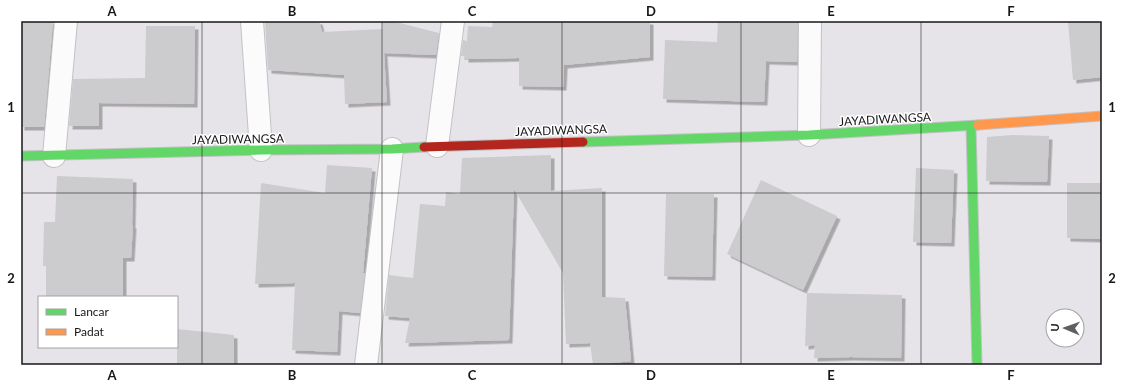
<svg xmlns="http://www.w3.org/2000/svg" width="1123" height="386" font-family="Lato,sans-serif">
	<defs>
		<filter id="shadow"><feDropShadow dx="3.5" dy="3.5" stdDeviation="0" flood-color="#0004"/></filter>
	</defs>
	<rect width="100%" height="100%" fill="#e6e4e8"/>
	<g fill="#cccbcd" filter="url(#shadow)">
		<polygon points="21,21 53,21 44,127 21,127"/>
		<polygon points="265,21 319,21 322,32 383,29 382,21 392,21 439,33 436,55 384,53 387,102 345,104 344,75 268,70"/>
		<polygon points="493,21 650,21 650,57 564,65 563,87 519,86 519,58 465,59 465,56 461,56 463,40 467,41 468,26 492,27"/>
		<polygon points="718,21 798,21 797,62 766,61 764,102 663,99 665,40 717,42"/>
		<polygon points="1068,21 1102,21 1102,77 1073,80"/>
		<polygon points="146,26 195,26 194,104 99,103 99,126 69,126 73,79 145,78"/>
		<polygon points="1012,135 1049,136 1047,182 986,181 987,137"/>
		<polygon points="551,155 551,191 602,188 602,297 625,298 631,361 593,365 590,343 566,344 563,273 514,189 509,340 405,343 410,318 385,316 389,275 413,278 420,204 445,206 446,192 460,194 462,158"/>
		<polygon points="327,165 372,168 363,273 365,273 360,313 339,311 337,352 292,350 295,283 255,284 261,183 325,193"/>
		<polygon points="916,168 954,170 951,243 913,242"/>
		<polygon points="57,176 133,179 132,225 133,225 131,258 123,258 123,297 46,297 46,266 43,266 44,222 55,222"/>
		<polygon points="761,180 837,216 803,290 727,254"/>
		<polygon points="1067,183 1102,183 1102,239 1067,238"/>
		<polygon points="666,194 714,194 712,277 664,276"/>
		<polygon points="807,293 902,295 901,358 851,357 814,358 815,345 805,346"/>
		<polygon points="177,329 234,335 234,365 177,365"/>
	</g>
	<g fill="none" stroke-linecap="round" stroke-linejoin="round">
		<defs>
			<g id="street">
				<polyline points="252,21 261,150"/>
				<polyline points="809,135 810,21"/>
				<polyline points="437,146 453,21"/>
				<polyline points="54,156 66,21"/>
				<polyline points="366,365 392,149"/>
			</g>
			<g id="fast">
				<polyline points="971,126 977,365"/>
				<polyline points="583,142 809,135 978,125"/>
				<polyline points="21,156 261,150 392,149 424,147"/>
			</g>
			<polyline id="slow" points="978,125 1102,116"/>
			<polyline id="jam" points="424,147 583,142"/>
		</defs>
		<use href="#street" stroke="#c2c1c4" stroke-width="24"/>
		<use href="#fast" stroke="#c2c1c4" stroke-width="11"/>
		<use href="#slow" stroke="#c2c1c4" stroke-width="11"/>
		<use href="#jam" stroke="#c2c1c4" stroke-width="11"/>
		<use href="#street" stroke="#fbfbfc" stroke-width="22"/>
		<use href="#fast" stroke="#63d668" stroke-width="9"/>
		<use href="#slow" stroke="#ff974d" stroke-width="9"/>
		<use href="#jam" stroke="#b3261e" stroke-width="9"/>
	</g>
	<path fill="none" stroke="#171618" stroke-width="1" stroke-opacity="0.55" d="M202,21V365M382,21V365M562,21V365M741,21V365M921,21V365M21,193H1102"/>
	<g text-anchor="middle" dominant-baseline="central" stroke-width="3" stroke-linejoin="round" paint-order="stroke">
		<g font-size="12" fill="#171618" stroke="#fff">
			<text transform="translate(885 119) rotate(-3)">JAYADIWANGSA</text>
			<text transform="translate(561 130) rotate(-2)">JAYADIWANGSA</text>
			<text transform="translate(238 139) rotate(-1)">JAYADIWANGSA</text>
		</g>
	</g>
	<rect width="1123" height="386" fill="none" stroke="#ffffff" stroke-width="44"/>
	<rect x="38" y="296" width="140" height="52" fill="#ffffff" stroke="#a2a2a3"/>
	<rect x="46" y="309" width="20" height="6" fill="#63d668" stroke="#a2a2a3"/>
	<text x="74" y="316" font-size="12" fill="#171618">Lancar</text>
	<rect x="46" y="329" width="20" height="6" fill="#ff974d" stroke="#a2a2a3"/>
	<text x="74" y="336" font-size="12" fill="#171618">Padat</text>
	<g transform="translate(1065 328) rotate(272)"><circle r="19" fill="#ffffff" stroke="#a2a2a3"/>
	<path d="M0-3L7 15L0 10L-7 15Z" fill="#5f5e61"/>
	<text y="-6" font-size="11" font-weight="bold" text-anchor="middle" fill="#171618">U</text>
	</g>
	<rect x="22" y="22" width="1079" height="342" fill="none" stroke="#171618" stroke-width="1.5"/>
	<g font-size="13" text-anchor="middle" font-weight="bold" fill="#171618">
		<text x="112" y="16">A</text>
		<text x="292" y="16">B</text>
		<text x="472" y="16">C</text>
		<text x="651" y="16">D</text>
		<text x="831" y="16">E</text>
		<text x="1011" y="16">F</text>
		<text x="11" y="112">1</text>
		<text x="1112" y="112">1</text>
		<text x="11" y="283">2</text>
		<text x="1112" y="283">2</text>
		<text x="112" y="380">A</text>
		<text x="292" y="380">B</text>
		<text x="472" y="380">C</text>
		<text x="651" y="380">D</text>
		<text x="831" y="380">E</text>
		<text x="1011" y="380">F</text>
	</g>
</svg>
